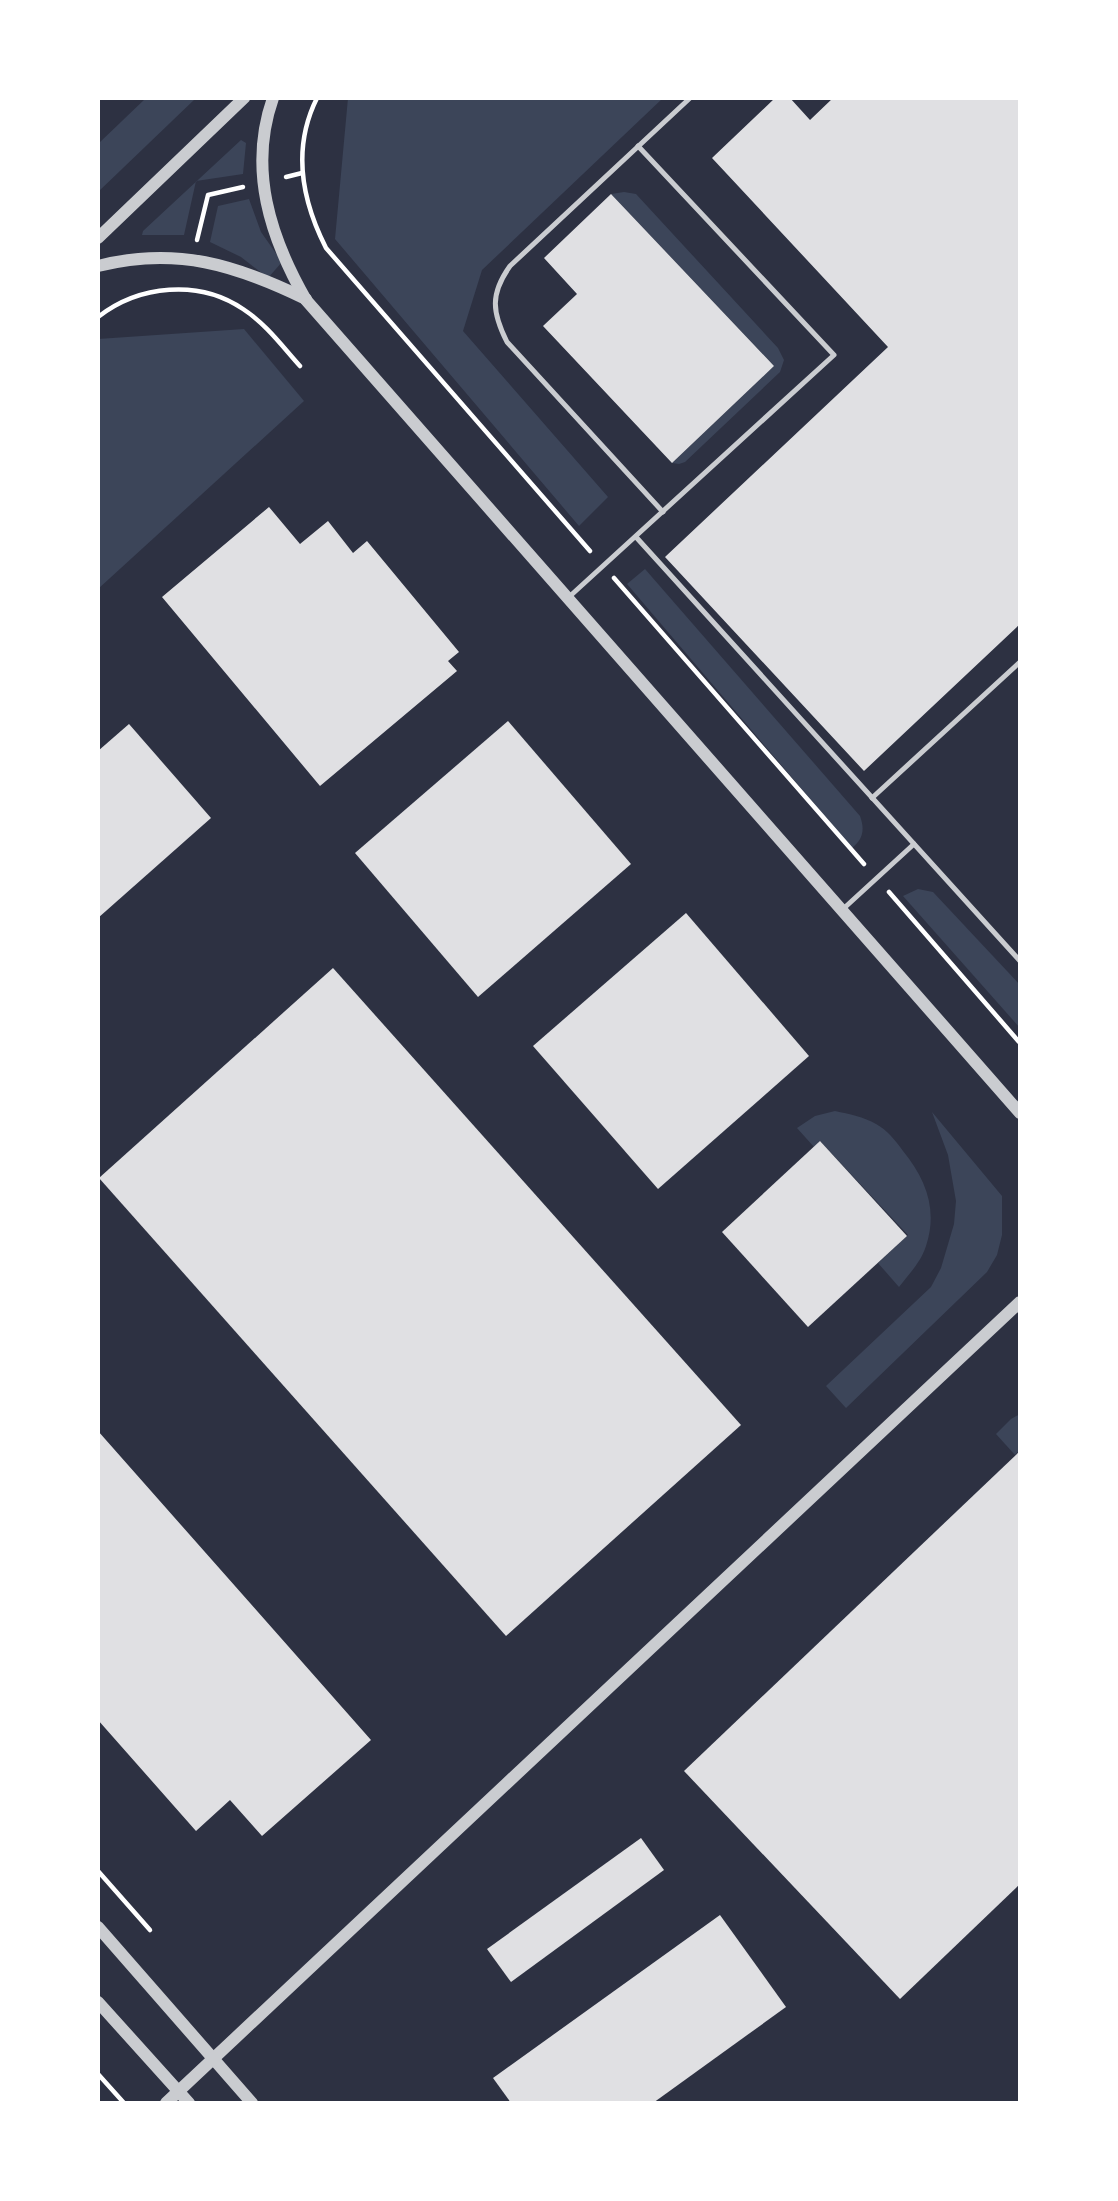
<svg xmlns="http://www.w3.org/2000/svg" width="1118" height="2201" font-family="'Sofia Sans Condensed',sans-serif">
	<rect width="100%" height="100%" fill="#2d3142"/>
	<g fill="#3c4559">
		<polygon points="146,98 196,98 98,192 98,144"/>
		<polygon points="348,98 663,98 482,270 463,331 608,497 579,526 335,239"/>
		<polygon points="241,140 246,143 243,174 196,181 184,235 142,235 143,231"/>
		<polygon points="624,192 636,194 778,348 784,360 780,372 685,462 679,464 672,463 774,366 611,194"/>
		<polygon points="249,199 261,232 282,262 268,278 241,257 210,242 218,206"/>
		<polygon points="244,329 304,401 98,589 98,339"/>
		<path d="M645,569L860,816C865,830 863,839 852,848L627,584Z"/>
		<polygon points="918,889 933,892 1020,985 1020,1028 903,896"/>
		<path d="M835,1111C849,1114 864,1117 876,1124C887,1130 896,1141 903,1151C926,1179 938,1210 926,1246C921,1262 909,1274 899,1287L878,1263L908,1235L820,1141L814,1147L797,1128L815,1116Z"/>
		<polygon points="932,1112 1002,1196 1002,1235 997,1255 987,1272 846,1408 826,1386 931,1287 941,1268 954,1224 956,1201 948,1155"/>
		<polygon points="1020,1414 1020,1450 1015,1455 996,1434 1011,1419"/>
	</g>
	<g fill="#e0e0e3">
		<polygon points="775,98 790,98 810,120 833,98 1020,98 1020,624 864,771 665,557 888,347 712,158"/>
		<polygon points="611,194 774,366 672,463 543,326 577,294 544,258"/>
		<polygon points="269,507 300,544 328,521 353,553 367,541 459,652 448,661 457,671 320,786 162,597"/>
		<polygon points="508,721 631,864 478,997 355,853"/>
		<polygon points="129,724 211,818 98,918 98,751"/>
		<polygon points="686,913 809,1056 658,1189 533,1046"/>
		<polygon points="333,968 741,1425 506,1636 99,1178"/>
		<polygon points="820,1141 907,1236 808,1327 722,1232"/>
		<polygon points="98,1431 371,1740 262,1836 230,1800 196,1831 98,1720"/>
		<polygon points="1020,1451 1020,1884 900,1999 684,1771"/>
		<polygon points="641,1838 664,1870 511,1982 487,1949"/>
		<polygon points="720,1915 786,2007 653,2103 511,2103 493,2078"/>
	</g>
	<g fill="none" stroke-linecap="round" stroke-linejoin="round">
		<g stroke="#fff" stroke-width="4.5">
			<path d="M317,98C292,148 301,199 326,248L590,551"/>
			<polyline points="286,177 302,173"/>
			<polyline points="197,240 208,195 243,187"/>
			<path d="M98,317C139,285 199,279 243,309C266,324 282,346 300,366"/>
			<polyline points="614,578 864,864"/>
			<polyline points="889,892 1020,1043"/>
			<polyline points="98,1871 150,1930"/>
			<polyline points="98,2074 124,2103"/>
		</g>
		<g stroke="#caccd0" stroke-width="5">
			<path d="M663,512L507,342C492,312 490,294 510,266L690,98"/>
			<polyline points="636,537 1020,961"/>
			<polyline points="569,597 834,355 638,146"/>
			<polyline points="872,798 1020,662"/>
			<polyline points="842,910 914,844"/>
		</g>
		<g stroke="#caccd0" stroke-width="12">
			<path d="M273,98C248,169 270,237 306,300L1020,1113"/>
			<polyline points="98,238 244,98"/>
			<path d="M98,266C176,246 236,265 306,299"/>
			<polyline points="98,1927 252,2103"/>
			<polyline points="98,2002 189,2103"/>
			<polyline points="166,2103 1020,1302"/>
		</g>
	</g>
	<rect width="1118" height="2201" fill="none" stroke="#ffffff" stroke-width="200"/>
</svg>
